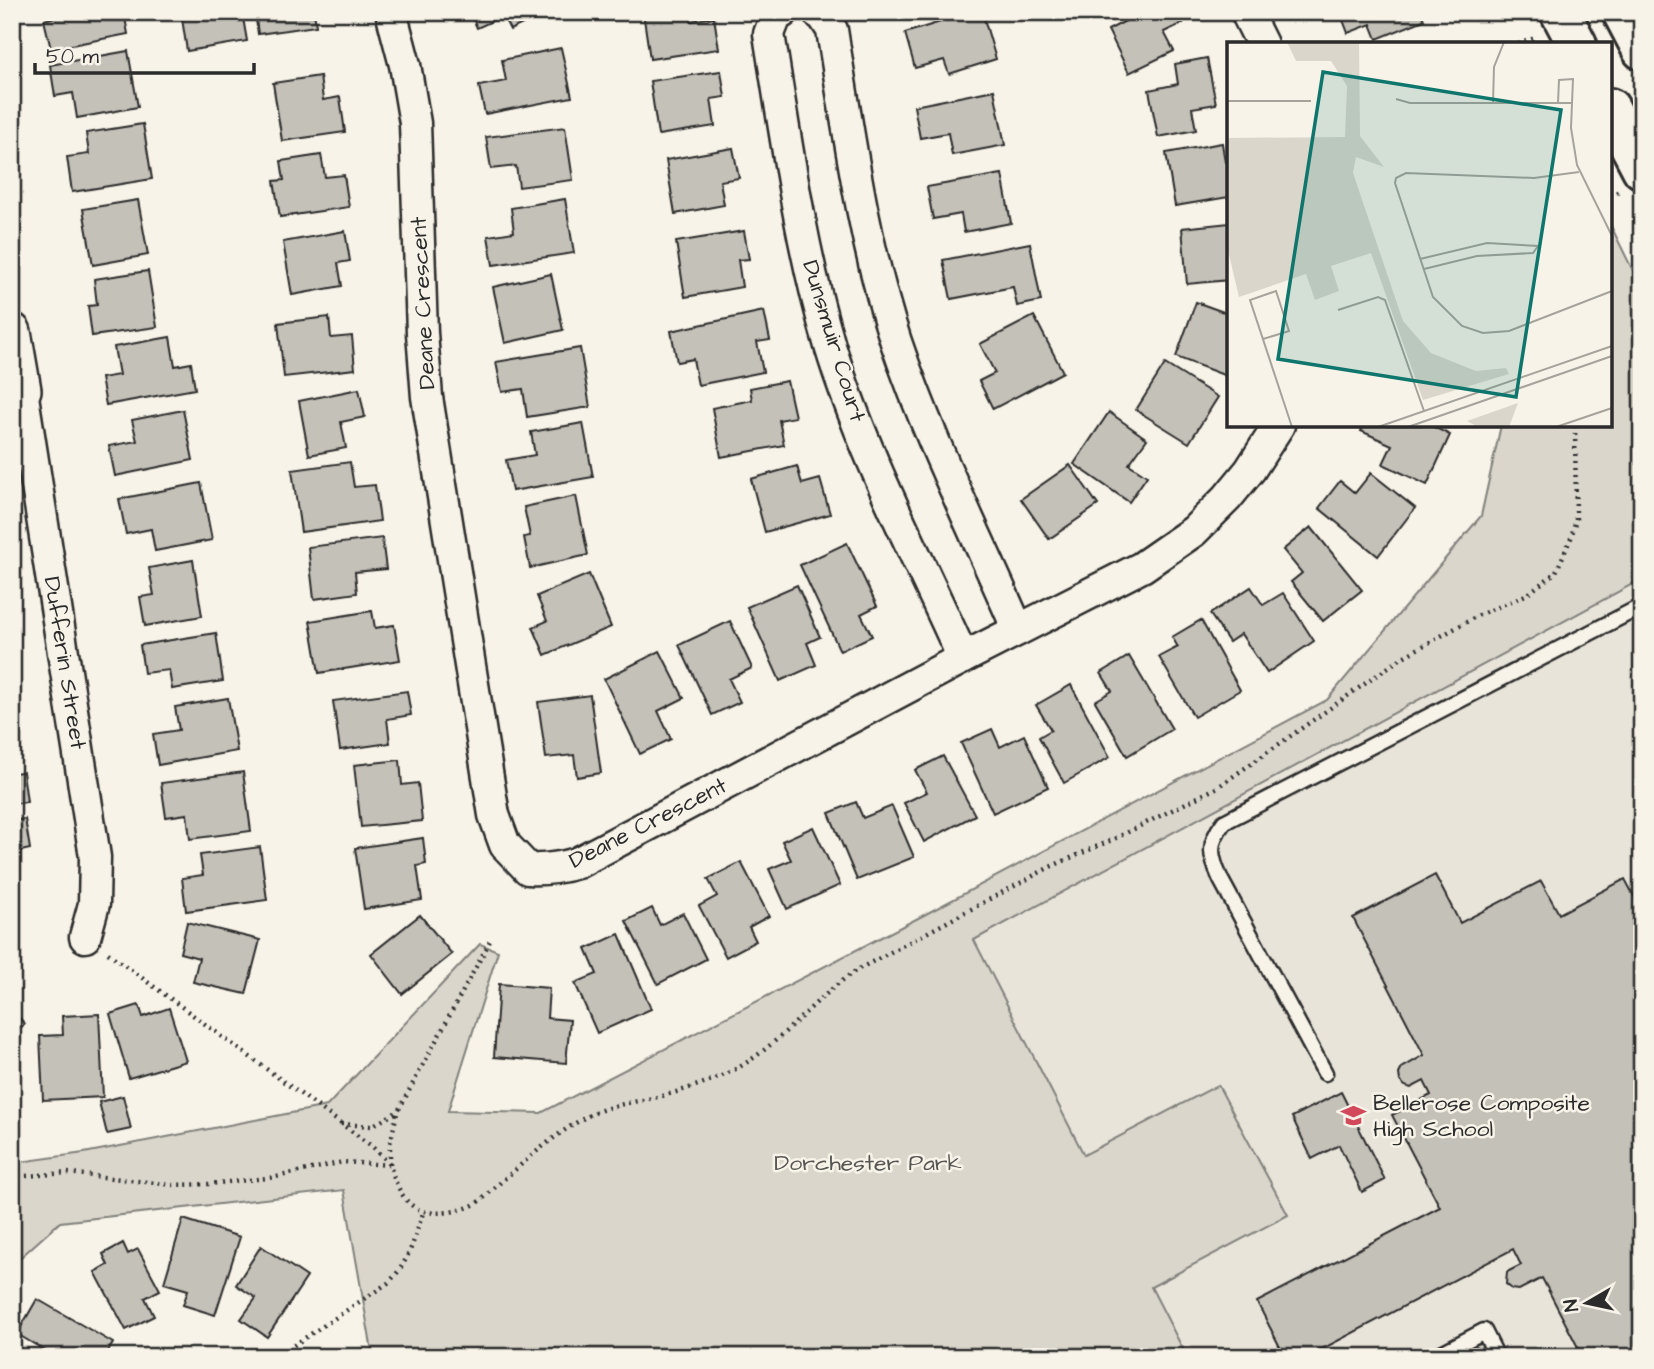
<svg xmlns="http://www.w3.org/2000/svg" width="1654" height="1369" font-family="'Architects Daughter',sans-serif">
	<rect width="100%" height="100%" fill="#f7f3e8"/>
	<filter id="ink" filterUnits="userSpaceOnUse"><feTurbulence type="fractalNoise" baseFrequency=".0143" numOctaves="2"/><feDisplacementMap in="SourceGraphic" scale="14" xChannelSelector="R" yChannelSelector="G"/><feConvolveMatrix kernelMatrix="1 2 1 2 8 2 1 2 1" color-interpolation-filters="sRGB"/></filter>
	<g filter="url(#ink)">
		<polygon fill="#e8e4da" points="1642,579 1642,1357 1187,1357 974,940"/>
		<polygon fill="#dad6cc" stroke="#82807c" stroke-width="2" points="1610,224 1642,289 1642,579 974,940 1084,1155 1218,1085 1288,1215 1151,1287 1187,1357 373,1357 344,1190 60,1222 12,1265 12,1163 84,1153 327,1106 480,944 498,951 448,1111 541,1113 924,915 1327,700 1481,516 1501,425 1610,425"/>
		<g fill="#c4c1b9" stroke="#2b2b2b" stroke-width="2">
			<polygon points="74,12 124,12 128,34 51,49 44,20"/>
			<polygon points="181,12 242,12 247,41 187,51"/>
			<polygon points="255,12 314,12 316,26 258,34"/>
			<polygon points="470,12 548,12 510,30 503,16 477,28"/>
			<polygon points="643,12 690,12 691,21 714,17 719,49 650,59"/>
			<polygon points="973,12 982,12 996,59 949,74 944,60 915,68 905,33"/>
			<polygon points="1143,12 1177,12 1183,23 1164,32 1174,51 1129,73 1108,30"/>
			<polygon points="1340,12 1421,12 1424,20 1377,39 1371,24 1348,33"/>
			<polygon points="561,48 572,97 485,114 479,86 506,81 502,60"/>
			<polygon points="128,51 138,107 77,118 73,93 55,96 50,65"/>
			<polygon points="1207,58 1216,104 1192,108 1196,130 1158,137 1149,90 1178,84 1175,64"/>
			<polygon points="721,71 725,97 711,99 715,126 658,135 650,81"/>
			<polygon points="320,76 323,100 340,97 345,132 282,141 273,83"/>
			<polygon points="994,90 1005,145 952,155 948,133 920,138 914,106"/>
			<polygon points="143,124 152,179 72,192 67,157 89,154 86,133"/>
			<polygon points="565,127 573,180 519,187 516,166 491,169 486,137"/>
			<polygon points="1222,143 1225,162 1229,161 1229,197 1175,206 1166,153"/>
			<polygon points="733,148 739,178 720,181 724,205 675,214 666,160"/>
			<polygon points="321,155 325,177 344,175 349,207 280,217 274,181 284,180 281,161"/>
			<polygon points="1002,174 1011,223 964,232 961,214 933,219 927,187"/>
			<polygon points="565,199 574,253 493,265 488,236 514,232 511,208"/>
			<polygon points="138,200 148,255 93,265 83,209"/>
			<polygon points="1229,223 1229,280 1187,284 1182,228"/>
			<polygon points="345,231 350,261 338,263 342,286 292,295 283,242"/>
			<polygon points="744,231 749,259 738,260 742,287 685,297 676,242"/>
			<polygon points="1030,243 1041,301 1017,306 1013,287 951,299 943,260"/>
			<polygon points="148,271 157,327 92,336 88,306 97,305 94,279"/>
			<polygon points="551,274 563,330 505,343 493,287"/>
			<polygon points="1196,302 1229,314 1229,377 1176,357"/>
			<polygon points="764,311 770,340 757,342 763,372 698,385 693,359 677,362 671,331"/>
			<polygon points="1034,316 1063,372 993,409 979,381 995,373 980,344"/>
			<polygon points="329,317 331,338 352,336 355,369 284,377 278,323"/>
			<polygon points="170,337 175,366 191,363 195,389 106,405 101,378 119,375 114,347"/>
			<polygon points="580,348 590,407 527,417 523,389 502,392 496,362"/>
			<polygon points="1165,364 1218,397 1189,443 1136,410"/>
			<polygon points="787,381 795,417 779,420 784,445 721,457 712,408 752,400 750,388"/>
			<polygon points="359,389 365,417 341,422 346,448 309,455 299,401"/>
			<polygon points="183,410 193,460 115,476 109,446 137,441 132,420"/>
			<polygon points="1109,412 1147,439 1129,464 1147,476 1129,502 1074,464"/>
			<polygon points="583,423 593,477 512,491 506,460 535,455 531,432"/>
			<polygon points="1364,425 1430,425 1450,435 1427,485 1383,464 1392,445 1361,431"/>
			<polygon points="350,462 354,487 375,485 380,521 301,532 292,470"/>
			<polygon points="1070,465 1098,505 1049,539 1021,499"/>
			<polygon points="797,466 802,484 820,479 830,514 765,532 751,479"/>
			<polygon points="1371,473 1415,508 1378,556 1319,508 1340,481 1355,493"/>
			<polygon points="201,483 212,540 155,551 151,529 126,534 119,499"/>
			<polygon points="576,496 588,555 530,568 524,537 530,536 524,507"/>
			<polygon points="1311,527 1362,590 1323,621 1291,582 1302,573 1283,550"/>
			<polygon points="382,538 386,569 355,572 357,593 314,599 308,547"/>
			<polygon points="847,543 877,606 861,614 872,636 840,651 800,565"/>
			<polygon points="193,560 202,616 145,626 140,597 154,595 149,568"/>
			<polygon points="589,574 611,627 545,655 533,627 547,621 537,596"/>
			<polygon points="797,585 820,637 807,643 816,665 780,681 747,607"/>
			<polygon points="1251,587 1263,605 1283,593 1314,641 1267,673 1241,634 1229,642 1210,614"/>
			<polygon points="372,611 375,628 394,625 400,660 319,673 310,621"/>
			<polygon points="1201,620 1240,690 1194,717 1159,657 1178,647 1172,637"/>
			<polygon points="730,621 752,668 729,679 740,702 712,715 679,645"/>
			<polygon points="216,633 223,681 172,689 169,670 144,673 140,645"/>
			<polygon points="660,651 684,698 658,711 671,739 640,754 604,679"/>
			<polygon points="1129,656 1172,729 1127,756 1095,701 1112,691 1101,673"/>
			<polygon points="1071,685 1110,757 1064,783 1039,737 1051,730 1036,705"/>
			<polygon points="407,691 411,715 387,719 390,743 340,750 333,701"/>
			<polygon points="590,695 601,773 577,777 574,755 546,758 538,702"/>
			<polygon points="228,698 237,751 158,765 153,734 179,730 175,707"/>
			<polygon points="992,729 1000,747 1024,735 1048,787 993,813 961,743"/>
			<polygon points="943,756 975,815 924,842 904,803 927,792 915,770"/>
			<polygon points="400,760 402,785 418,783 422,821 361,827 354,765"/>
			<polygon points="23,772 27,802 12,804 12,773"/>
			<polygon points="243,772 251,831 190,839 187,814 166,817 161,783"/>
			<polygon points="856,802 863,818 892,806 914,857 857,880 829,813"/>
			<polygon points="25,819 30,849 12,853 12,821"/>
			<polygon points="813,827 840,885 787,909 769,869 791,860 782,841"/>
			<polygon points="423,838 426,864 417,866 422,900 364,909 355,848"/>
			<polygon points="260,847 267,900 186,911 182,878 203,875 200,855"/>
			<polygon points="741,862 769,916 749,927 756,941 726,957 699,906 717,896 708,879"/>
			<polygon points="1435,875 1460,923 1541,881 1559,914 1625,879 1642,911 1642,1357 1583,1357 1542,1278 1519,1290 1512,1289 1506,1284 1507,1272 1521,1265 1513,1249 1307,1357 1285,1357 1257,1302 1440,1207 1392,1115 1431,1095 1424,1081 1411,1088 1405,1086 1400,1081 1399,1074 1402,1068 1424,1055 1353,918"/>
			<polygon points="652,908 660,925 683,913 706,959 658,984 626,921"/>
			<polygon points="420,915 452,954 402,994 371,954"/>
			<polygon points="187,922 260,940 246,994 193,982 199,958 180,953"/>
			<polygon points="619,934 651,1009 597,1033 575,983 597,974 586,949"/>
			<polygon points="499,984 549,988 547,1018 570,1020 566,1063 494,1057"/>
			<polygon points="139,1005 143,1017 169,1008 186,1061 129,1078 110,1014"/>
			<polygon points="12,1010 25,1024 12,1035"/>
			<polygon points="99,1014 103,1097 43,1100 40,1036 63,1035 62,1016"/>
			<polygon points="1341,1092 1385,1180 1362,1192 1339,1145 1312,1159 1292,1117"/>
			<polygon points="123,1096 131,1129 107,1134 99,1102"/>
			<polygon points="183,1219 240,1237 215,1315 183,1305 188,1290 164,1283"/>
			<polygon points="123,1243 128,1254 138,1249 160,1290 145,1298 154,1316 126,1330 95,1272 108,1265 103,1254"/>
			<polygon points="261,1246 307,1277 267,1337 241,1319 256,1298 236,1285"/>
			<polygon points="37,1299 113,1343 105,1357 56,1357 17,1334"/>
		</g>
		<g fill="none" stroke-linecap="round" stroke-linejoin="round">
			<defs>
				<g id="service">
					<path d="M1325,1073L1221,880C1210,856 1207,844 1224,822L1642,606"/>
					<polyline points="1434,1357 1484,1331 1497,1357"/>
				</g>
				<g id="minor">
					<path d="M391,12L405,65L415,123L422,333L427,397L494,815L505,845L528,869C546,870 560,868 577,863L963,658L1142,567L1194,531L1227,498L1250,470L1279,425"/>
					<path d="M783,12L776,16L769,34C786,139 800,244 830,346C863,454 917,555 963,658"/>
					<path d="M817,12L823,16L832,30C849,135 863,241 896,342C929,440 977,535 1018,630"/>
					<polyline points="1246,12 1262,44"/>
					<polyline points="22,390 95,857 94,904 85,937"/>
				</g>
				<polyline id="tertiary" points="12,332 22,390 12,391"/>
				<g id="secondary">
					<polyline points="1560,12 1577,44"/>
					<polyline points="1622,12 1642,50"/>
					<polyline points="1610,108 1642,169"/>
				</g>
			</defs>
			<use href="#service" stroke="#2b2b2b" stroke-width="19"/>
			<use href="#minor" stroke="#2b2b2b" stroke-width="35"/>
			<use href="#tertiary" stroke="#2b2b2b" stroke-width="42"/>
			<use href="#secondary" stroke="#2b2b2b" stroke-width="44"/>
			<g stroke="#2b2b2b" stroke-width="4.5" stroke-dasharray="2 5" stroke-linecap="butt">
				<polyline points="1518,44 1535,38"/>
				<polyline points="1610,196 1619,191"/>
				<polyline points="1638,785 1642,791"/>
				<polyline points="108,953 373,1147 390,1164"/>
				<polyline points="341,1124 372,1126 395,1113"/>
				<polyline points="390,1164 390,1144 397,1113 490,941"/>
				<path d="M12,1177L67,1173L174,1185L210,1184L276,1177L343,1162L390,1165C400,1198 411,1217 448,1212C457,1211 470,1208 478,1202C486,1197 494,1188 502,1181C529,1158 555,1134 586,1117C608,1105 635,1102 658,1097C682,1091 706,1083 728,1073C778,1049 811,1000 857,970L1050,867L1114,839L1218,787L1403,657L1479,615L1528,594L1556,572L1571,538L1576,519L1575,425"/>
				<path d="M276,1357L388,1283C409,1263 414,1239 423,1213"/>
			</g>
			<use href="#service" stroke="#f7f3e8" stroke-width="14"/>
			<use href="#minor" stroke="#f7f3e8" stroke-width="30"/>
			<use href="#tertiary" stroke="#f7f3e8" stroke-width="37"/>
			<use href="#secondary" stroke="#f7f3e8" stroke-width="38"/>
		</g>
	</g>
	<defs>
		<symbol id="school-bare" viewBox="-9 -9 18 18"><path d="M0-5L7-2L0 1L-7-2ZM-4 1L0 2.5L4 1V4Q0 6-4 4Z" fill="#d1495b" stroke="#f7f3e8" stroke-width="2.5" paint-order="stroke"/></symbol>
	</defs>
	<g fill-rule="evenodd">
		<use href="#school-bare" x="1336" y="1098" width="35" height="35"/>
	</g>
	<g text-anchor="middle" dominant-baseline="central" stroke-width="5" stroke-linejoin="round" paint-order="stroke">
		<g font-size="23" fill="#2b2b2b" stroke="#f7f3e8">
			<text transform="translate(423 303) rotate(-93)">Deane Crescent</text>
			<text transform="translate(834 341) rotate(73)">Dunsmuir Court</text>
			<text transform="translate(65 663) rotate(81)">Dufferin Street</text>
			<text transform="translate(648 823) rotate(-27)">Deane Crescent</text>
		</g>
		<g font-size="23" fill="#2b2b2b" stroke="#f7f3e8" text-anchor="start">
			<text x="1373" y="1103">Bellerose Composite<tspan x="1373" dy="26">High School</tspan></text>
		</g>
		<g font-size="23" fill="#575653" stroke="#f7f3e8">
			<text x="868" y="1163">Dorchester Park</text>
		</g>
	</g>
	<g transform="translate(1227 42)">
		<rect width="385" height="385" fill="#f7f3e8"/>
		<path d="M60,0H132L133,94L157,125L129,115L126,131L176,279L204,311L249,329L279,326L282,332L196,358L144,211L104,224L112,249L88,258L79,232L12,255L0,204V96L118,95L120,44L104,19H69ZM291,361L282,385H251L240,379Z" fill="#dad6cc"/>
		<path fill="none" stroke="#a5a39c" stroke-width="2" d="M169,57L183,61H346M0,59H84M266,61L267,25L277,0M331,61L332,38L346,37L344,86L350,123L385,194M352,130L307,136L179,131L169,136L168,141L206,255L235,284L256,291L282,289L385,249M193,217L260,201L311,204L306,211L250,214L197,227M111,268L151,255L158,258L197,369M36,297L62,289L49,249L23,258L65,385M151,385L385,304M181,385L385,314M329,385L385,366"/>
		<path fill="#0f766e" fill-opacity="0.15" stroke="#0f766e" stroke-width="3.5" d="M96,30L334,68L289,355L51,317Z"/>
		<rect width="385" height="385" fill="none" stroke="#2b2b2b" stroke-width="3.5"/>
	</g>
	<rect width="1654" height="1369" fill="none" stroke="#f7f3e8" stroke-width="42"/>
	<rect x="21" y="21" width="1612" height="1327" fill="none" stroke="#2b2b2b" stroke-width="2.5" filter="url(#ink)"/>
	<g transform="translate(1587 1303) rotate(261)" stroke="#f7f3e8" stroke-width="5" paint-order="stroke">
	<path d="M0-5L12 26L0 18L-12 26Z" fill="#2b2b2b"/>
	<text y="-10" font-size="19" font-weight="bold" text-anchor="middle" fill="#2b2b2b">N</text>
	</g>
	<path d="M35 63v10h219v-10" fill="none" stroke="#2b2b2b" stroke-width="3.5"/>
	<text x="46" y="63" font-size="21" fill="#2b2b2b" stroke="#f7f3e8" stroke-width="5" paint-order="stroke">50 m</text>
</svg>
